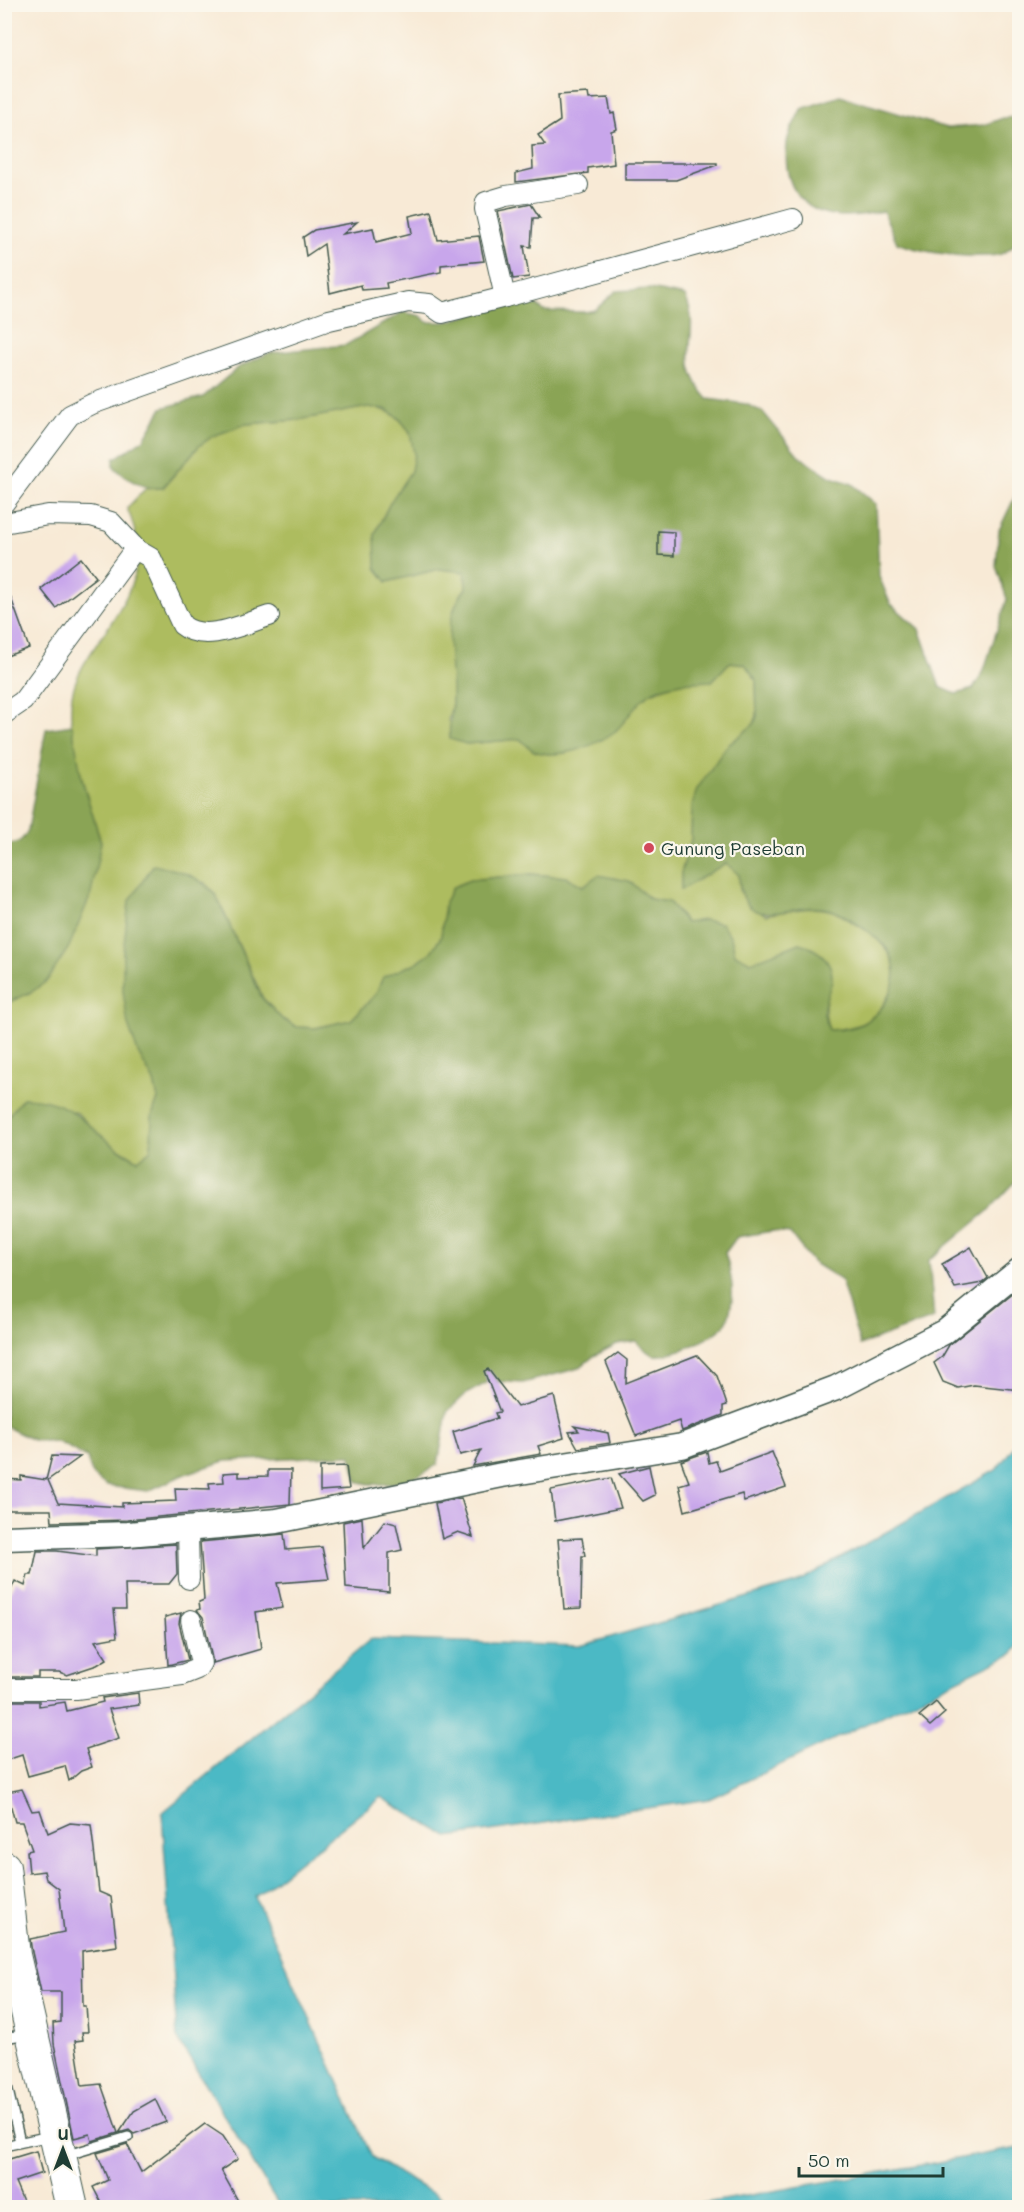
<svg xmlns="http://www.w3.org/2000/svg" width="1024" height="2212" font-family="Mali,sans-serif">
	<rect width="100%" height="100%" fill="#fbf7ec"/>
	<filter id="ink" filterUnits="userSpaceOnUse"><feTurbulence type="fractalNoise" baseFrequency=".0167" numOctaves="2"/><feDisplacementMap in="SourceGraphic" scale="12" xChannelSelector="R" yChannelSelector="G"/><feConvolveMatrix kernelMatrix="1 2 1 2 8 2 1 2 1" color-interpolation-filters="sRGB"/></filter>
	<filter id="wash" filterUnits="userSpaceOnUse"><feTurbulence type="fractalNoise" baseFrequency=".008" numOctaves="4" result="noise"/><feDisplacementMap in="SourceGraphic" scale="24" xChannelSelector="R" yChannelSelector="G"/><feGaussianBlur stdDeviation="1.35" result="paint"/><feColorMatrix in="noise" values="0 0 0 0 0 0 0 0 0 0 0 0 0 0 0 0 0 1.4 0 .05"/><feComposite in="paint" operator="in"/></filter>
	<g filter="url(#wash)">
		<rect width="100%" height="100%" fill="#f8ead6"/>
		<path fill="#adbc5e" stroke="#667c49" stroke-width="1.5" d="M368,407C401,410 421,435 412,469C409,480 398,490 392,500C385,511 380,523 375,534L387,582L439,569L465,571L466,588L460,596L452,703L448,721L466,744L520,739L533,750L615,732L637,703L651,693L682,682L712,681L730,662L745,664L756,680L757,716L754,724L726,747L692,806L691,840L681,873V889L726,863L739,875L740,892L765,915C785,912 809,905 829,910C838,912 846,918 854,923C875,934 897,954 896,979C895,986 889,993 886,1000C873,1023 854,1029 829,1030C823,1011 824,998 832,980L800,943L751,963L735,954L731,937L704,920L686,923L669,902L650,899L629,881L583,886L566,877L530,874L470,880L453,887L445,902L441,937L431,952L416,963L384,977L375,995L351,1020L315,1028L297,1027L282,1019L263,998L216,895L204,882L123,952L138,1053L154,1082L158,1099L152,1116L151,1150L138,1160L103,1139L77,1113L23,1098L5,1121V1004L33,991L101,842C89,802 65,736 72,695C76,674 87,659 98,642C130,596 151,562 127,508L145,489L163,488L199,446L213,436L246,424L298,420Z"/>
		<g fill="#8aa455" stroke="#547044" stroke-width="1.5">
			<path d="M840,96L947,128L984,125L1003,118L1019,117L1020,238C1015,245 1006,253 998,255C970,259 923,253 897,243L883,211C866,214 849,218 833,215C795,209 783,178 787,143C788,132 797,119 801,109Z"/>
			<path d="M650,289L685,296C704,337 671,357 708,399L746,404L763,412L800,457L831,477L852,484L876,504L879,576L890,603L919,629L940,687L956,694L973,689L983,673L1007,599L996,566L999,530L1019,488V1178L988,1211L929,1260L934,1318L860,1345L841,1280L812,1262L790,1233L772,1231L737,1237L725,1253C732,1277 736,1296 727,1321C721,1336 669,1358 654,1355C647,1353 641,1346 636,1341L617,1344L594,1356L579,1368L523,1383L490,1381L466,1394L447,1412L438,1464C417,1480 383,1490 357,1481L351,1455L225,1461L185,1474L148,1491L107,1486L93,1476L87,1458L66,1446L58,1442L33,1440L5,1426L4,1121L23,1098C80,1098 92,1139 138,1160L151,1150L152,1116L158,1099L154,1082L138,1053L128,1025L123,991V952L129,902L153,865C179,870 197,874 216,895L262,998L282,1019L297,1027L315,1028L351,1020L375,995L383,977L416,963L431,952L441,937L445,902L453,887L470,880L530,874L566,877L583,886L598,875L629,881L650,899L669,902L686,923L703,920L721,923L731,937L735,954L751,962L800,943C816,949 833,958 832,979C831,990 823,1000 824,1012C824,1018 827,1024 829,1030C841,1030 853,1029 864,1023C888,1010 905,974 887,949C882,942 871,934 863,928C855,922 841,913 831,910C794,898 742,941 739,875L726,863L681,890V873L691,840L692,806L697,789L726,747L754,724L757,716L756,680L745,664L730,662L712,681C691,682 667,682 649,694C634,704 627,722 614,732C594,747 559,760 534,751C529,748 524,743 520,739L466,744L450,739C448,724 452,715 452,701C454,662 438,622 466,588L465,572L439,569L387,582L376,568L375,534L391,501L411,471L414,454L410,432L399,418L385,409L368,407L298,420L246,424L213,436L199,446L162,488C142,489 129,481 114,467V459L144,439L162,408L203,397L239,367L269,353L346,345L403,312L421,316L427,322H446L509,304L537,305L544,311L585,312L595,310L616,291Z"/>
			<path d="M72,725L82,780L101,842L91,894L69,947L47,981L33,991L5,1004V845C17,844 22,842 28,830L46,729Z"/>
		</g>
		<g fill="#4bb9c5" stroke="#357b7c" stroke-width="1.5">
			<polygon points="1019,1440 1020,1644 1012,1654 709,1799 448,1837 381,1797 255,1897 372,2157 455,2207 280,2207 177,2038 162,1813 371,1639 580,1646 796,1583 996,1470"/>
			<polygon points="1019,2148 1019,2207 682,2207"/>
		</g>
		<g id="blocks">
			<g fill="#c8a6eb">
				<polygon points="588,93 589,99 608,98 611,114 614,113 617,129 611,131 614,164 588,168 588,173 516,182 516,173 533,169 532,146 545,145 538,135 560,121 558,95"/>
				<polygon points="625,163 717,163 717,165 676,180 625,180"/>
				<polygon points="531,204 540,218 533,218 531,247 524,246 529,277 513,279 498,211"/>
				<polygon points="431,211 438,240 479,236 484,261 441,265 441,272 386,283 387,288 362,290 361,285 330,293 324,244 306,256 303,237 314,230 357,222 343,234 373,228 376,242 412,233 409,216"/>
				<polygon points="658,531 674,532 674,556 658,555"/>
				<polygon points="81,558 96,577 56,608 41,589"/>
				<polygon points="7,587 29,648 4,657 4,588"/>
				<polygon points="971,1247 988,1278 982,1283 955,1288 942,1264"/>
				<polygon points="1014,1293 1020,1299 1020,1390 974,1385 958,1388 943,1382 934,1363 942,1357 949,1345"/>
				<polygon points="618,1353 627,1360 626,1383 697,1355 717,1376 727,1405 723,1406 723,1415 682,1431 679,1421 636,1436 606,1362"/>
				<polygon points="488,1369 517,1407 554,1396 564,1438 538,1446 541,1454 473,1466 481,1450 460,1455 453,1432 497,1418 495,1413 500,1412 484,1371"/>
				<polygon points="574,1426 608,1433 610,1443 578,1448 569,1432 579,1431"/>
				<polygon points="707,1452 709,1463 716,1461 720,1471 772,1452 786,1487 744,1501 742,1494 685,1511 679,1485 689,1482 681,1461"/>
				<polygon points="52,1456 80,1457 48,1480 58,1503 122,1507 122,1503 176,1501 175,1488 210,1489 209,1483 224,1482 223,1473 239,1472 239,1477 268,1476 268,1470 291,1470 290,1504 127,1520 52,1522 51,1510 4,1510 4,1479 21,1480 21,1476 46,1480"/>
				<polygon points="346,1466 349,1489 320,1491 320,1467"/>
				<polygon points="649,1466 655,1495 643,1501 619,1474"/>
				<polygon points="611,1478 621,1508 555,1521 551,1490"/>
				<polygon points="461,1498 473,1537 458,1532 442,1539 435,1503"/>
				<polygon points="362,1518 364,1548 385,1521 396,1524 402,1550 389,1553 389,1592 346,1588 343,1522"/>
				<polygon points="284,1534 286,1550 322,1547 329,1579 277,1583 283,1608 256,1612 261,1649 213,1663 203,1617 197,1610 200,1609 199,1602 204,1600 200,1542"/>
				<polygon points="582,1538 585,1556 582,1556 581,1608 564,1609 558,1539"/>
				<polygon points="176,1544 177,1574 169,1584 125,1584 126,1609 114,1609 117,1637 95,1641 107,1659 97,1665 67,1675 59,1672 38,1672 38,1677 4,1677 4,1605 15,1581 25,1586 28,1575 32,1575 37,1551 57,1551 96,1556 96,1549"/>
				<polygon points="181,1613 179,1623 188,1660 168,1665 165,1617"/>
				<polygon points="138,1693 139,1705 109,1709 119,1738 86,1749 92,1767 81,1771 69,1781 65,1766 28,1776 22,1755 4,1761 4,1701 39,1701 39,1706 65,1702 67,1711 103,1702 102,1698"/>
				<polygon points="936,1702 945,1713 930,1726 919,1716"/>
				<polygon points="22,1789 32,1811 40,1810 48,1833 70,1823 91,1825 99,1892 111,1897 117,1946 82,1951 83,2006 86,2006 88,2032 82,2032 83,2040 75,2041 82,2086 101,2084 118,2133 92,2141 90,2134 74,2138 54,2044 53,2023 61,2022 61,1992 41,1992 32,1952 30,1939 64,1932 59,1889 46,1879 44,1871 29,1873 27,1851 32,1850 22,1822 15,1822 7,1792"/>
				<polygon points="155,2099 166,2122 134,2134 129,2130 119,2133 134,2111"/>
				<polygon points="205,2124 223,2136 238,2159 221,2170 242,2208 104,2208 93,2187 108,2180 97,2153 127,2144 141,2172"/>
				<polygon points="36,2151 42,2173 15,2182 26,2208 4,2208 4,2157 6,2160"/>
			</g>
		</g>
	</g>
	<g filter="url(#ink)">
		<use href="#blocks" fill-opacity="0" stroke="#40574c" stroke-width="1.5"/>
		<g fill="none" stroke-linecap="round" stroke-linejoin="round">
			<defs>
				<g id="service">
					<polyline points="4,2038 28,2034"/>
					<polyline points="4,2073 20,2142"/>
					<polyline points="4,2146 50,2136"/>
					<polyline points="64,2156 128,2137"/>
				</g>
				<g id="minor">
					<polyline points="505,297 793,219"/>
					<polyline points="4,503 70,415 92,404 329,320 408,302 429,304 442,313 505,297 485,209 486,202 506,196 578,185"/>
					<path d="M4,523L48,515L91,516L111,522L137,550L151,558L182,625C205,644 243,624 269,616"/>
					<polyline points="4,714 23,701 132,553 137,550"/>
					<polyline points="188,1530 189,1579"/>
					<polyline points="4,1689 76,1689 182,1675 197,1669 201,1663 191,1620"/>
				</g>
				<polyline id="tertiary" points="4,1538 128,1534 277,1521 502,1475 682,1446 836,1388 944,1332 1020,1270"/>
				<polyline id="trunk" points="4,1867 14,1955 72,2208"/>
			</defs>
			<use href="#service" stroke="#40574c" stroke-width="12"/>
			<use href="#minor" stroke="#40574c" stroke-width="22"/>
			<use href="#tertiary" stroke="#40574c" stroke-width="27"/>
			<use href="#trunk" stroke="#40574c" stroke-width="34"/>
			<use href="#service" stroke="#fff" stroke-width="9"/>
			<use href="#minor" stroke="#fff" stroke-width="20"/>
			<use href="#tertiary" stroke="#fff" stroke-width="24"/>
			<use href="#trunk" stroke="#fff" stroke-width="32"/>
		</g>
	</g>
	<circle fill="#d1495b" stroke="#fbf7ec" stroke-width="2" cx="649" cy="848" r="6"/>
	<g text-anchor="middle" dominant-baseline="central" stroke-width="4.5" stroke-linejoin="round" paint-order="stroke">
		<g font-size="18" fill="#1f3d34" stroke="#fbf7ec" text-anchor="start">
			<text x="661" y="848">Gunung Paseban</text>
		</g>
	</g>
	<rect width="1024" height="2212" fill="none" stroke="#fbf7ec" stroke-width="24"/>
	<g transform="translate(63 2149)" stroke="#fbf7ec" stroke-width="4.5" paint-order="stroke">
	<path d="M0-4.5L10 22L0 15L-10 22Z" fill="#1f3d34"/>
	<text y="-9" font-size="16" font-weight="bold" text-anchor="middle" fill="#1f3d34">U</text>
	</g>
	<path d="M799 2167v9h144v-9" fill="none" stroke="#1f3d34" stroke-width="3"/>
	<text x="808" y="2167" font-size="18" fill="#1f3d34" stroke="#fbf7ec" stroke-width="4.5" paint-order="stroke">50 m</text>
</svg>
